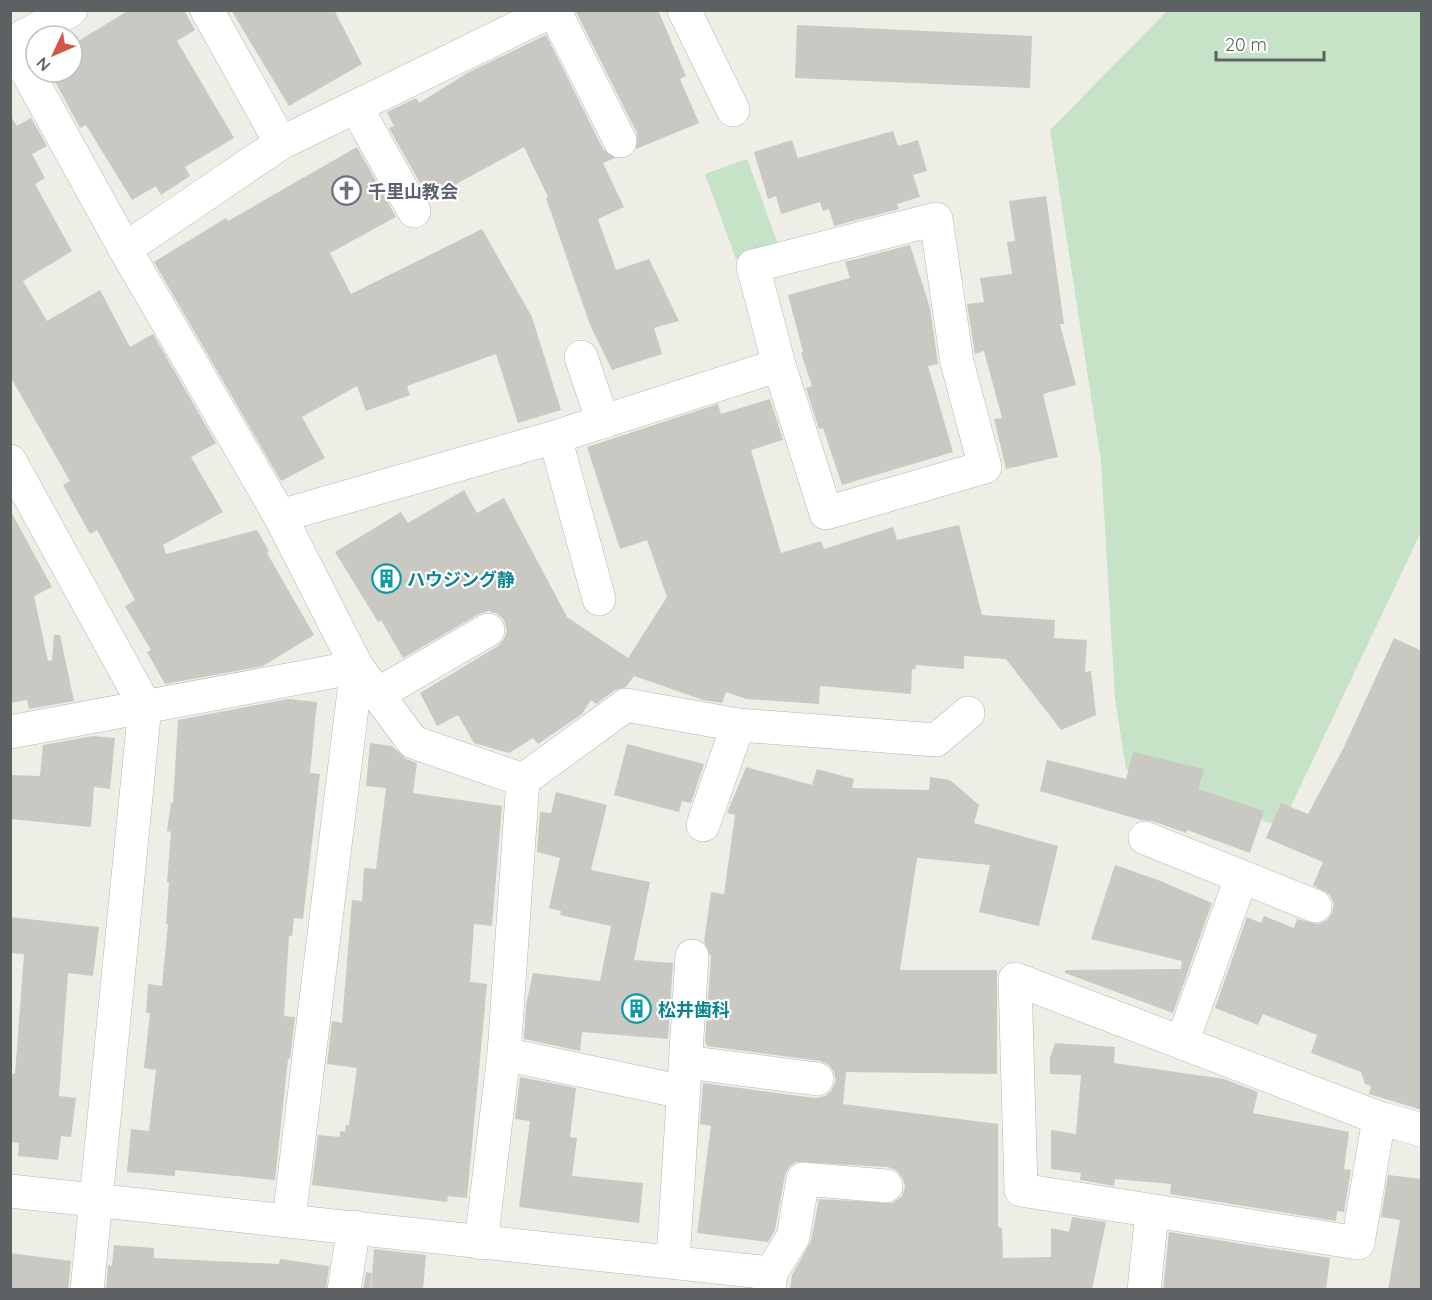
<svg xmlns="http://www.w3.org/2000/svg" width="1432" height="1300" font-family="Quicksand,'Noto Sans JP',sans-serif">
	<rect width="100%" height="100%" fill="#eeede6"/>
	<g fill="#c6e2c7">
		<polygon points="1167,11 1421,11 1421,532 1281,827 1126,769 1115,698 1101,461 1050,130"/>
		<polygon points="747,159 778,244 736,259 705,174"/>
	</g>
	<g fill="#cac8c2">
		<polygon points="129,10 184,10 195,30 177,41 234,138 185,167 190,176 161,195 156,186 132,200 86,125 80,128 50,72 72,72 72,45"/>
		<polygon points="231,10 334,10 362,64 289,106"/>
		<polygon points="575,10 658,10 686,76 680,79 699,123 636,149 637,133"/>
		<polygon points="797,25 1032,36 1030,88 795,78"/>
		<polygon points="546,35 603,149 615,158 603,163 624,207 598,219 616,270 649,259 679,321 654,328 662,354 612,370 590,325 546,198 548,197 524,147 429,199 389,128 394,126 387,112 416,98 419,103 469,72"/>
		<polygon points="10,115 17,126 31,118 47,146 32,154 45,178 35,184 72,251 23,281 47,321 100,290 130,347 153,334 216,443 191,457 223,512 163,545 166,554 257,530 269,551 267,553 314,635 263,666 165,684 147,652 151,650 125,606 135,600 97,530 90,534 63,485 70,481 10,376"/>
		<polygon points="893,131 898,146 918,140 927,171 913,175 920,197 897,204 899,209 834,226 829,209 823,211 820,202 781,214 776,196 768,199 754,152 792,140 798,158"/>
		<polygon points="357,147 396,217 330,253 351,294 482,229 532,317 561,410 518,423 496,354 407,386 410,395 366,411 357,386 302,417 325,458 281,481 154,262 226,218 228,221"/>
		<polygon points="1046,196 1064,324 1060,324 1076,385 1043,394 1058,457 1006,469 994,419 1002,418 984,351 975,354 967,304 984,302 980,278 1012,274 1007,242 1015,241 1009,201"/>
		<polygon points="910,245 930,308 938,364 928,366 953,452 842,485 823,428 819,429 806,388 812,386 801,353 803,352 788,295 850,278 845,262"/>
		<polygon points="770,399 783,440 751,450 781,553 821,541 824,549 893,527 897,540 959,525 982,615 1055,620 1054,638 1087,640 1085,672 1091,671 1096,715 1061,730 1006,659 964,656 964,669 916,665 915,670 912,669 911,694 820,686 819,704 746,699 726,692 722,703 703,700 634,676 626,687 615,690 596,704 591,700 582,714 538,744 533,738 509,753 474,743 458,715 437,726 420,693 498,646 504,639 507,631 504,620 498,614 489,611 479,614 403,658 381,620 378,622 335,552 401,512 408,523 464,490 477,513 504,498 567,617 628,658 667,597 647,540 620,549 587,447 718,404 721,414"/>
		<polygon points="10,510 52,587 34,596 48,661 52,660 54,635 60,635 74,701 29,709 27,700 10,703"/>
		<polygon points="1394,638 1422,651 1422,1110 1369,1094 1371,1086 1365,1084 1361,1072 1311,1053 1317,1035 1263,1014 1258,1025 1215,1008 1247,917 1261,923 1264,916 1294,928 1297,919 1318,924 1327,920 1332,913 1334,904 1330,895 1313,885 1323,862 1266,838 1281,803 1308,814 1343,749"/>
		<polygon points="288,699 317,702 310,773 320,774 303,919 294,918 292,936 289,936 284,1016 295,1017 290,1059 288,1059 275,1180 175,1170 175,1176 127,1172 131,1129 149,1131 156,1070 144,1068 150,1013 146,1013 148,984 162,986 168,924 166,924 169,882 167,882 171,832 167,831 171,803 173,803 178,720"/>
		<polygon points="93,736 115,738 110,789 94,787 91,827 10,819 10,775 40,776 43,745"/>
		<polygon points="370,743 392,746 406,759 417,763 413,793 502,806 492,926 474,924 470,982 487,984 467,1198 448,1196 447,1202 312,1185 318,1135 340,1137 340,1131 345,1132 346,1125 349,1125 357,1068 327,1064 332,1021 342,1023 352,900 362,901 364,868 376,869 386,788 366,786"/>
		<polygon points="627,744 704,764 691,803 682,801 679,812 614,795"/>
		<polygon points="1133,752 1204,769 1198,789 1264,811 1250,853 1187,830 1186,833 1152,821 1141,820 1040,791 1047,760 1126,779"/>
		<polygon points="746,767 812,785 817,769 854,779 852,788 929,790 930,777 950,780 979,805 974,823 1058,846 1039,926 979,912 990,865 917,858 900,970 997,970 997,1074 846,1072 843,1104 998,1124 998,1227 1002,1228 1003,1258 1051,1257 1051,1228 1069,1232 1072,1217 1106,1222 1092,1290 790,1290 792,1275 811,1241 819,1199 893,1203 902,1196 905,1187 903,1179 897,1171 888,1167 796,1162 789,1167 785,1175 775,1230 768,1242 697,1233 711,1126 700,1124 703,1083 815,1098 825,1096 831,1091 836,1081 834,1072 829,1065 820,1061 707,1046 705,1041 711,957 704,942 711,892 724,894 735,815 727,813"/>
		<polygon points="556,792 607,805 591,870 650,882 634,960 673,963 668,1039 582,1032 580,1051 524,1039 526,1005 533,973 600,981 611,926 560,915 561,911 549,908 560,858 537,852 540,812 551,813"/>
		<polygon points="1115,865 1158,880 1212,903 1173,1013 1065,973 1065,970 1181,969 1182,961 1091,939"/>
		<polygon points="10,917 99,927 93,976 68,973 59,1096 76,1098 71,1137 61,1136 58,1160 18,1156 19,1143 10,1142 10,1073 15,1074 24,954 10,953"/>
		<polygon points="1055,1043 1115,1047 1114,1063 1224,1079 1258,1092 1253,1113 1349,1132 1344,1169 1351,1170 1344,1212 1337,1211 1336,1221 1170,1194 1171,1184 1115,1179 1114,1186 1080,1180 1081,1173 1051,1169 1051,1130 1076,1134 1081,1075 1050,1074 1050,1058"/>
		<polygon points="520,1077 576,1088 570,1137 577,1138 572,1176 643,1183 639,1223 519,1207 530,1121 515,1119"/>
		<polygon points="1388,1175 1422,1179 1422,1290 1388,1290 1400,1220 1381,1217"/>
		<polygon points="1169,1232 1330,1258 1326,1290 1163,1290"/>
		<polygon points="114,1245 154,1248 154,1258 279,1264 280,1259 329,1266 326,1290 106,1290 108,1265 112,1266"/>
		<polygon points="374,1249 426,1255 423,1290 371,1290"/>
		<polygon points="10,1253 71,1261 68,1290 10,1290"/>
		<polygon points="366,1272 372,1273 370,1290 363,1290"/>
	</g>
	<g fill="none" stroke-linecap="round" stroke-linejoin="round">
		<defs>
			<g id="minor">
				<polyline points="207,10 281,143"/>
				<polyline points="684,10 733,110"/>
				<polyline points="10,41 125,249 280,516 357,667 413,742 523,780 626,705 738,725 936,740 968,713"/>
				<polyline points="10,44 71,10"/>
				<polyline points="356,107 414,211"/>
				<polygon points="936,219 957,362 985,467 826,513 779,365 753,266"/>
				<polyline points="125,249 281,143 554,10 620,141"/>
				<polyline points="581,357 603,422"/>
				<polyline points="555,437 599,599"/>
				<polyline points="10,461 145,706 87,1290"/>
				<polyline points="280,516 555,437 779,365"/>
				<polyline points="378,694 488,630"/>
				<polyline points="10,732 357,667 289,1219"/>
				<polyline points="703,825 738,725"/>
				<polyline points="1145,838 1315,906"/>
				<polyline points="1182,1043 1241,878"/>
				<polyline points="504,1054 683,1092"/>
				<polyline points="686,1062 817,1079"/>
				<polyline points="1379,1118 1358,1243 1021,1190 1015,979 1379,1118 1422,1130"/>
				<polyline points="10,1191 771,1273 769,1290"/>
				<polyline points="481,1243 504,1054 523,780"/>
				<polyline points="673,1261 692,956"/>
				<polyline points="771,1273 793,1237 803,1179 886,1186"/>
				<polyline points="344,1290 354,1227"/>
				<polyline points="1144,1290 1152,1212"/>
			</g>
		</defs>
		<use href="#minor" stroke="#b3b6b9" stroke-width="34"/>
		<use href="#minor" stroke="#fff" stroke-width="33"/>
	</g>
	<defs>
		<symbol id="church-ring" viewBox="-11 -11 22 22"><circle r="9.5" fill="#fff" stroke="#6b7280" stroke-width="1.5"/><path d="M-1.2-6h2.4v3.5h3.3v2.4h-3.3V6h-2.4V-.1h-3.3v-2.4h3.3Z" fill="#6b7280"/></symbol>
		<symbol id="building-ring" viewBox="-11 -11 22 22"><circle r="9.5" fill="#fff" stroke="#0f9aa8" stroke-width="1.5"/><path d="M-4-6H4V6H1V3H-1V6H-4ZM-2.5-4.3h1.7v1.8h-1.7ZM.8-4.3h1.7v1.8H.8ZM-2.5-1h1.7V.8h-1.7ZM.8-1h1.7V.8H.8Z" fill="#0f9aa8"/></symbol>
	</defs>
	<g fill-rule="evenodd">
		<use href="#church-ring" x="330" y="174" width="33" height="33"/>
		<use href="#building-ring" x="370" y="562" width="33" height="33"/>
		<use href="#building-ring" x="620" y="992" width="33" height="33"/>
	</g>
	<g text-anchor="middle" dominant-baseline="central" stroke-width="4.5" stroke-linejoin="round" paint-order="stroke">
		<g font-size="18" font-weight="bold" fill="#5b616d" stroke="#fff" text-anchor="start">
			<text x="368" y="191">千里山教会</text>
		</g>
		<g font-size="18" font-weight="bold" fill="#0d838f" stroke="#fff" text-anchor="start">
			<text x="407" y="579">ハウジング静</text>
			<text x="658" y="1009">松井歯科</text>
		</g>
	</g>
	<rect width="1432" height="1300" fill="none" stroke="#5e6164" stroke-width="24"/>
	<g transform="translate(54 54) rotate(226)"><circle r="28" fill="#ffffff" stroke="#bfc0c1" stroke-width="1.5"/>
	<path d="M0-4.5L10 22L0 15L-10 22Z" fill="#d35748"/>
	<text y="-9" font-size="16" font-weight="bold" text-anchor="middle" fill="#5e6164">N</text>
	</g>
	<path d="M1216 51v9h108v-9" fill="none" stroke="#5e6164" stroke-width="3"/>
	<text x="1225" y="51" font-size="18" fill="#5e6164" stroke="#ffffff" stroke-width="4.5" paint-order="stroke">20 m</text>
</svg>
